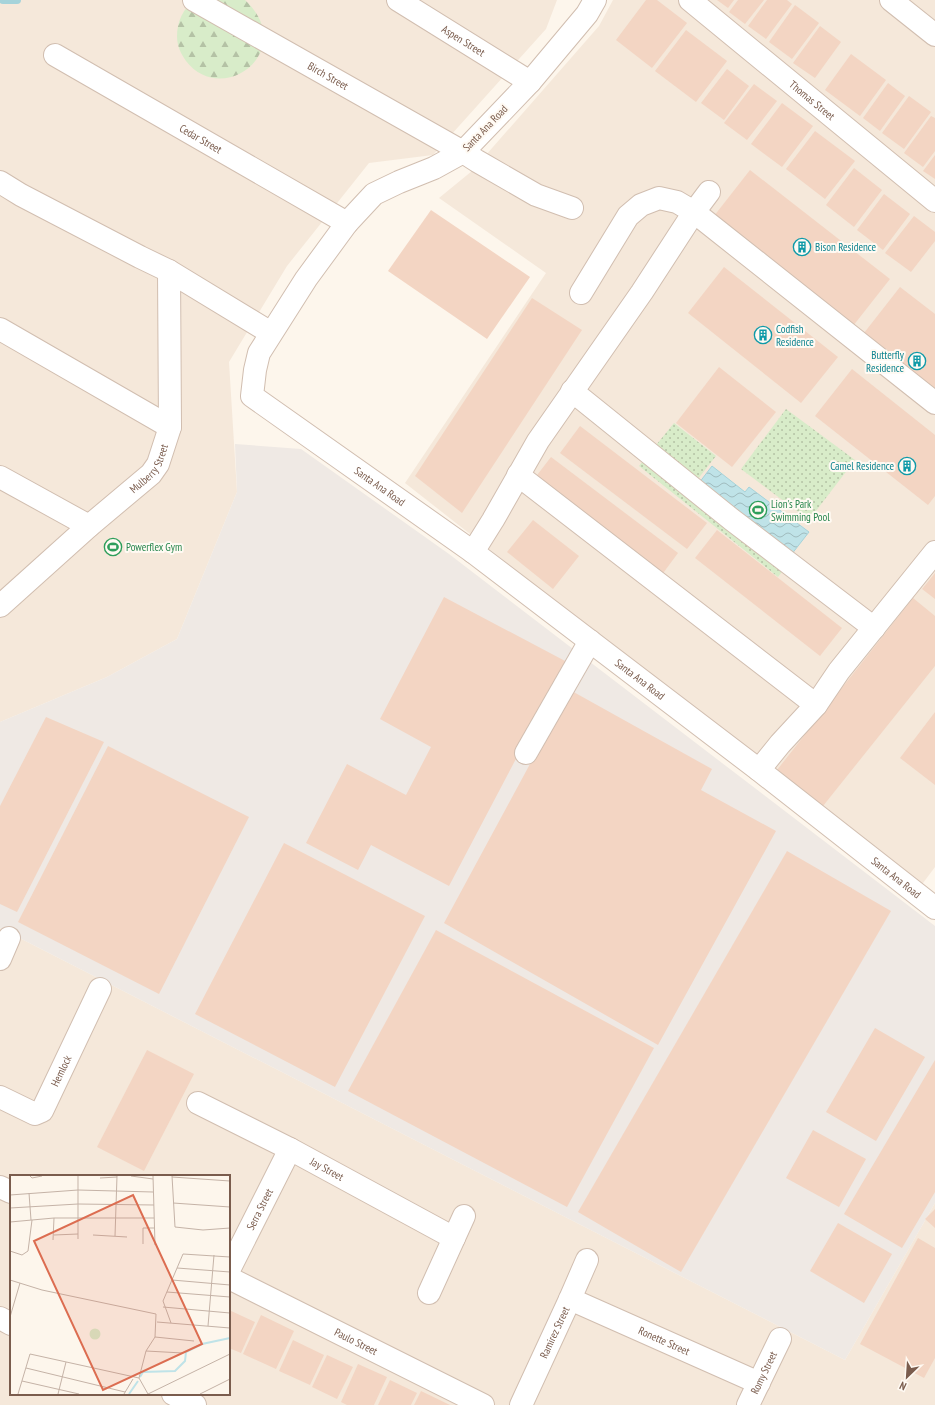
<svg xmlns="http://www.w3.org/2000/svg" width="935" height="1405" font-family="'PT Sans Narrow',sans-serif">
	<defs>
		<pattern id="green-dots" width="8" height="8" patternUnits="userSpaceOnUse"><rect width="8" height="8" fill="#d8ecc9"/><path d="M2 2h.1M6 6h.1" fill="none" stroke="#b4c2a5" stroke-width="1.8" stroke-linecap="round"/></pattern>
		<pattern id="forest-firs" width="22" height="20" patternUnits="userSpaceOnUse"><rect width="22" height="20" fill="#d8ecc9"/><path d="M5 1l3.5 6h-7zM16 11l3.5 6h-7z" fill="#b4c2a5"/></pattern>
		<pattern id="water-waves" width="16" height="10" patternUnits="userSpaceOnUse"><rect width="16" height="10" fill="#bfe3e8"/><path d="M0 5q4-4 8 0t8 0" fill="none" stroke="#a0bbbe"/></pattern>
	</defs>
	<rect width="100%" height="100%" fill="#fdf6ec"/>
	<g fill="#f5e8da" fill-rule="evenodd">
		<polygon points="0,0 557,0 546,29 433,155 369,163 287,266 229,362 237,492 177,639 107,677 0,722"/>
		<polygon points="613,0 935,0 935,867 920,887 405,483 546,273 439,198 472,171 599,26"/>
		<path d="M0,928L845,1360L935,1203V1405H0ZM11,1176H229V1394H11Z"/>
	</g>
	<polygon fill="#efe9e4" points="235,444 301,449 449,554 935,926 935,1203 845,1360 0,928 0,722 107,677 177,639 237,492"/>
	<g fill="url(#green-dots)">
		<polygon points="786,409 855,460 809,520 741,469"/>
		<polygon points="674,423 716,456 694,484 790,561 778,577 639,466"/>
	</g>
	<path fill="url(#forest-firs)" d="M195,0H245C299,51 222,108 186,61C181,54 177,46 177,36C177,22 183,8 195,0Z"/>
	<polygon fill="url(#water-waves)" stroke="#a5d3da" points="712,466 745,492 749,487 809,532 791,555 699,483"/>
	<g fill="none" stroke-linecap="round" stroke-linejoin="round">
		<polyline stroke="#a5d3da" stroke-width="8" points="3,0 17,0"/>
	</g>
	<g fill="#f3d5c3">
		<polygon points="646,0 657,0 687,23 652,68 616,40"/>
		<polygon points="717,0 734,0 728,8"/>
		<polygon points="738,0 764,0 745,24 729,12"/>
		<polygon points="767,0 787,0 792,4 766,39 748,26"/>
		<polygon points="795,5 819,23 792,59 769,42"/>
		<polygon points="820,26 841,42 815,78 793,63"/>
		<polygon points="686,30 727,61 696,102 655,71"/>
		<polygon points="851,54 886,80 860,116 825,90"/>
		<polygon points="727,69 749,86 724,120 701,103"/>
		<polygon points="888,83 905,96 880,131 863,118"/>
		<polygon points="754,84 777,101 747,140 724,123"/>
		<polygon points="909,96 931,112 904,149 882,133"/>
		<polygon points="782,103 813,126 782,167 751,144"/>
		<polygon points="931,116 935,118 935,151 923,167 904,153"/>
		<polygon points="815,131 855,161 825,199 786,169"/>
		<polygon points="935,155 935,179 923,171"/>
		<polygon points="854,168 882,190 854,227 826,205"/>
		<polygon points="750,170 890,279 853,326 714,216"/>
		<polygon points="884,194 910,214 883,250 857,230"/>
		<polygon points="431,210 530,277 487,339 388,271"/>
		<polygon points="914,216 935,232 935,241 911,272 885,253"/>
		<polygon points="724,267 838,357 801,403 688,313"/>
		<polygon points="900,287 935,314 935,389 864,333"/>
		<polygon points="532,298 582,330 462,513 415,476"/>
		<polygon points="719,367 776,412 732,467 676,423"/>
		<polygon points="852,369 935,435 935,496 928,505 815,416"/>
		<polygon points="580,426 707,523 687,549 560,453"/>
		<polygon points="551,457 678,553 658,580 531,483"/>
		<polygon points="533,520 579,556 553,589 507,552"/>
		<polygon points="717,530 842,628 820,656 695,558"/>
		<polygon points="935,573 935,599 922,589"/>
		<polygon points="444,597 567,662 449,886 371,845 358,870 306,843 347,764 406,795 431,747 380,719"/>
		<polygon points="913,598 935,616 935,666 823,806 777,770"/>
		<polygon points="570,690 712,769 701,790 776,831 658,1045 444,923"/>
		<polygon points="935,712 935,785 900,758"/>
		<polygon points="46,717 104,742 17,912 0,904 0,806"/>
		<polygon points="108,746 249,817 159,994 18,922"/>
		<polygon points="284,843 425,916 335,1087 195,1014"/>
		<polygon points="787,851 891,911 681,1272 578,1212"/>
		<polygon points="436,930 654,1048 567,1207 348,1091"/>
		<polygon points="875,1028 925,1057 876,1141 826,1112"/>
		<polygon points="147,1050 194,1074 144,1171 97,1147"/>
		<polygon points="935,1060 935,1192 902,1248 844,1214"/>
		<polygon points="813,1130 866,1159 839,1207 786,1178"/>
		<polygon points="935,1209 935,1228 925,1219"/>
		<polygon points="838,1223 892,1254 864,1303 810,1271"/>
		<polygon points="918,1238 935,1248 935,1358 924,1378 860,1344"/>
		<polygon points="229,1310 255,1322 241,1353 229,1348"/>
		<polygon points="261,1315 294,1331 276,1369 243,1354"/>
		<polygon points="293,1340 324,1355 310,1385 279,1371"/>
		<polygon points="327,1355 353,1367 337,1399 312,1387"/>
		<polygon points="358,1364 387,1377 374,1405 347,1405 341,1402"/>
		<polygon points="390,1380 417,1393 411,1405 378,1405"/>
		<polygon points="421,1391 450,1405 414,1405"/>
	</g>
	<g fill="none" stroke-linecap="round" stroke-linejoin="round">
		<defs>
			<g id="minor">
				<path id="s1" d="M194,0L463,152L477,161L536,195L572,208"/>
				<path id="s2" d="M398,0L530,82"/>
				<path id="s3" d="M595,0L587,14L530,82L463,152L434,168L399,182L374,194L347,223L306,279L259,353L255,370L252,396L473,552L759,770L935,908"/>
				<path id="s4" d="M690,0L935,201"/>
				<polyline points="891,0 935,35"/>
				<path id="s5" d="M55,55L347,223"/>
				<polyline points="0,182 21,195 140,257 169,271 271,333"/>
				<polyline points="581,293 628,216 641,205 659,198 677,202 694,212 935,403"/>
				<polyline points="0,329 170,427"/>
				<polyline points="572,391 731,519 874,628"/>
				<polyline points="518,475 816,705"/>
				<polyline points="0,477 89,526"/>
				<polyline points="473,552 493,520 538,441 642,292 694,212 709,192"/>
				<path id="s6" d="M0,606L89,526L151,474L158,464L170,427L169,271"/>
				<polyline points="526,753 590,641"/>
				<polyline points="759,770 780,744 816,705 839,671 935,552"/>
				<polyline points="0,959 9,938"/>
				<path id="s7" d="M0,1097L35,1114L42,1111L100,989"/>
				<path id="s8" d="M198,1103L290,1149L454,1238"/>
				<polyline points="0,1187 11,1192"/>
				<path id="s9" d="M229,1270L290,1149"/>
				<path id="s10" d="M229,1278L483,1405"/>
				<polyline points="429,1293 464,1216"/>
				<path id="s11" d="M570,1299L759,1383"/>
				<polyline points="0,1318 11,1324"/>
				<polyline points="173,1394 195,1405"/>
				<path id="s12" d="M521,1405L570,1299L587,1260"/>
				<path id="s13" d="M748,1405L780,1339"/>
			</g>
		</defs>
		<use href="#minor" stroke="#d1beb0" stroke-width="24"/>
		<use href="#minor" stroke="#fff" stroke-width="22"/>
	</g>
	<defs>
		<symbol id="building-ring" viewBox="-11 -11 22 22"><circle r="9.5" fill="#fffaf3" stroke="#0f9aa8" stroke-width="1.5"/><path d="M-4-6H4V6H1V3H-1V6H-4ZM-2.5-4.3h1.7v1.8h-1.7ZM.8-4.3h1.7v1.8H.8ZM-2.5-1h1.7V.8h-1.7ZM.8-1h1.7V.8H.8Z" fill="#0f9aa8"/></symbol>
		<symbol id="stadium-ring" viewBox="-11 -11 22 22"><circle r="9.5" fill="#fffaf3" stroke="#2e9e5b" stroke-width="1.5"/><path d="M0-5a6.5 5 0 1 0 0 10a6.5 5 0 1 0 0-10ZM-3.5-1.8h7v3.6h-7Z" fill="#2e9e5b"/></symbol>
	</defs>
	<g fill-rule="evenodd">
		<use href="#building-ring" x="792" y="237" width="20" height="20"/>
		<use href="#building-ring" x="753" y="325" width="20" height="20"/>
		<use href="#building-ring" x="907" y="351" width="20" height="20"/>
		<use href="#building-ring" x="897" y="456" width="20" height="20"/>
		<use href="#stadium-ring" x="748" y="500" width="20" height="20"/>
		<use href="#stadium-ring" x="103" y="537" width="20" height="20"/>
	</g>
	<g text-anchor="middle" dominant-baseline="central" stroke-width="4" stroke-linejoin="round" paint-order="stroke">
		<g font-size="11" fill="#7a5c4d" stroke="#fffaf3">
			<text stroke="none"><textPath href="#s2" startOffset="77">Aspen Street</textPath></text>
			<text stroke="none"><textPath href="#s1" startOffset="154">Birch Street</textPath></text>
			<text stroke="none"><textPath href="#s4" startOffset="158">Thomas Street</textPath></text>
			<text transform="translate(485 128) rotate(-46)">Santa Ana Road</text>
			<text stroke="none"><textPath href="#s5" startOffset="168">Cedar Street</textPath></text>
			<text stroke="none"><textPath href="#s6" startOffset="204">Mulberry Street</textPath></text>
			<text stroke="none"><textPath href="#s3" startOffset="697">Santa Ana Road</textPath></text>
			<text stroke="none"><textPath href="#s3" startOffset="1021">Santa Ana Road</textPath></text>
			<text stroke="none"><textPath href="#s3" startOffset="1345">Santa Ana Road</textPath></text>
			<text stroke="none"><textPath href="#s7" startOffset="91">Hemlock</textPath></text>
			<text stroke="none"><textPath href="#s8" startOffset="145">Jay Street</textPath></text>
			<text stroke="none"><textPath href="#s9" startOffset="68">Serra Street</textPath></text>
			<text stroke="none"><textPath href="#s12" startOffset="80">Ramirez Street</textPath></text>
			<text stroke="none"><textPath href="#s11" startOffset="103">Ronette Street</textPath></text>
			<text stroke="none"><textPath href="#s10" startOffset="142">Paulo Street</textPath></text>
			<text stroke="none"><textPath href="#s13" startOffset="36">Romy Street</textPath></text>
		</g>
		<g font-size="11" fill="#0d838f" stroke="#fffaf3" text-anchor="start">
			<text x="815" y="247">Bison Residence</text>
			<text x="776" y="329">Codfish<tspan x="776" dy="13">Residence</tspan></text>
			<text x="904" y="355" text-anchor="end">Butterfly<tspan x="904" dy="13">Residence</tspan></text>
			<text x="894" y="466" text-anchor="end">Camel Residence</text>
		</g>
		<g font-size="11" fill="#27864d" stroke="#fffaf3" text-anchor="start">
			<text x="771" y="504">Lion's Park<tspan x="771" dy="13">Swimming Pool</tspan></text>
			<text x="126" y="547">Powerflex Gym</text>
		</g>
	</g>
	<g transform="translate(10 1175)">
		<rect width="220" height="220" fill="#fdf6ec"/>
		<path d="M79.5 159a5.5 5.5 0 1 1 11 0a5.5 5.5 0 1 1-11 0Z" fill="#d8ecc9"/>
		<path fill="none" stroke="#bfe3e8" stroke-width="2" d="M130,202L133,197L165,196L175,186L176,177L192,169L220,163M119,219L128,206"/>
		<path fill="none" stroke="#c5b3a7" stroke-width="1" d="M20,1L22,3L32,1M121,1L143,4M143,1L145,70M162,1L165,52L193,55L220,53M162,2L220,6M90,3L107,2M19,18L21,45M0,20L68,15L143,17M163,28L220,32M0,33L68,29L144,30M0,47L44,43H144M44,60L68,59M83,60L117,62M105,61L107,1M68,64V1M43,65L44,43M133,69V53H145M0,76L12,80L18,76L22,45M167,93L220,97M0,105L32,115L146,139L145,162L136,176L129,203L138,219M162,105L220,110M157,117L220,122M153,132L220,138M0,142L10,108M147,147L220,153M161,148L153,126L173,79L220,82M198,151L204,80M145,162L184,166M136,176L173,178M16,193L115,217M12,206L69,219M8,219L20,179L129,203M48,219L56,187M114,219L123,204M138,219L220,179M190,219L220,204"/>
		<path fill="#dc6d51" fill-opacity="0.15" stroke="#dc6d51" stroke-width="2" d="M123,20L192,169L93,215L24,66Z"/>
		<rect width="220" height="220" fill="none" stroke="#7a5c4d" stroke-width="2"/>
	</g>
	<g transform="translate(907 1377) rotate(205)" stroke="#fffaf3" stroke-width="3" paint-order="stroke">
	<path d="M0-3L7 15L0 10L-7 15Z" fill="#7a5c4d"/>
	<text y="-6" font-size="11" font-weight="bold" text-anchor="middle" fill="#7a5c4d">N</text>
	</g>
</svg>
